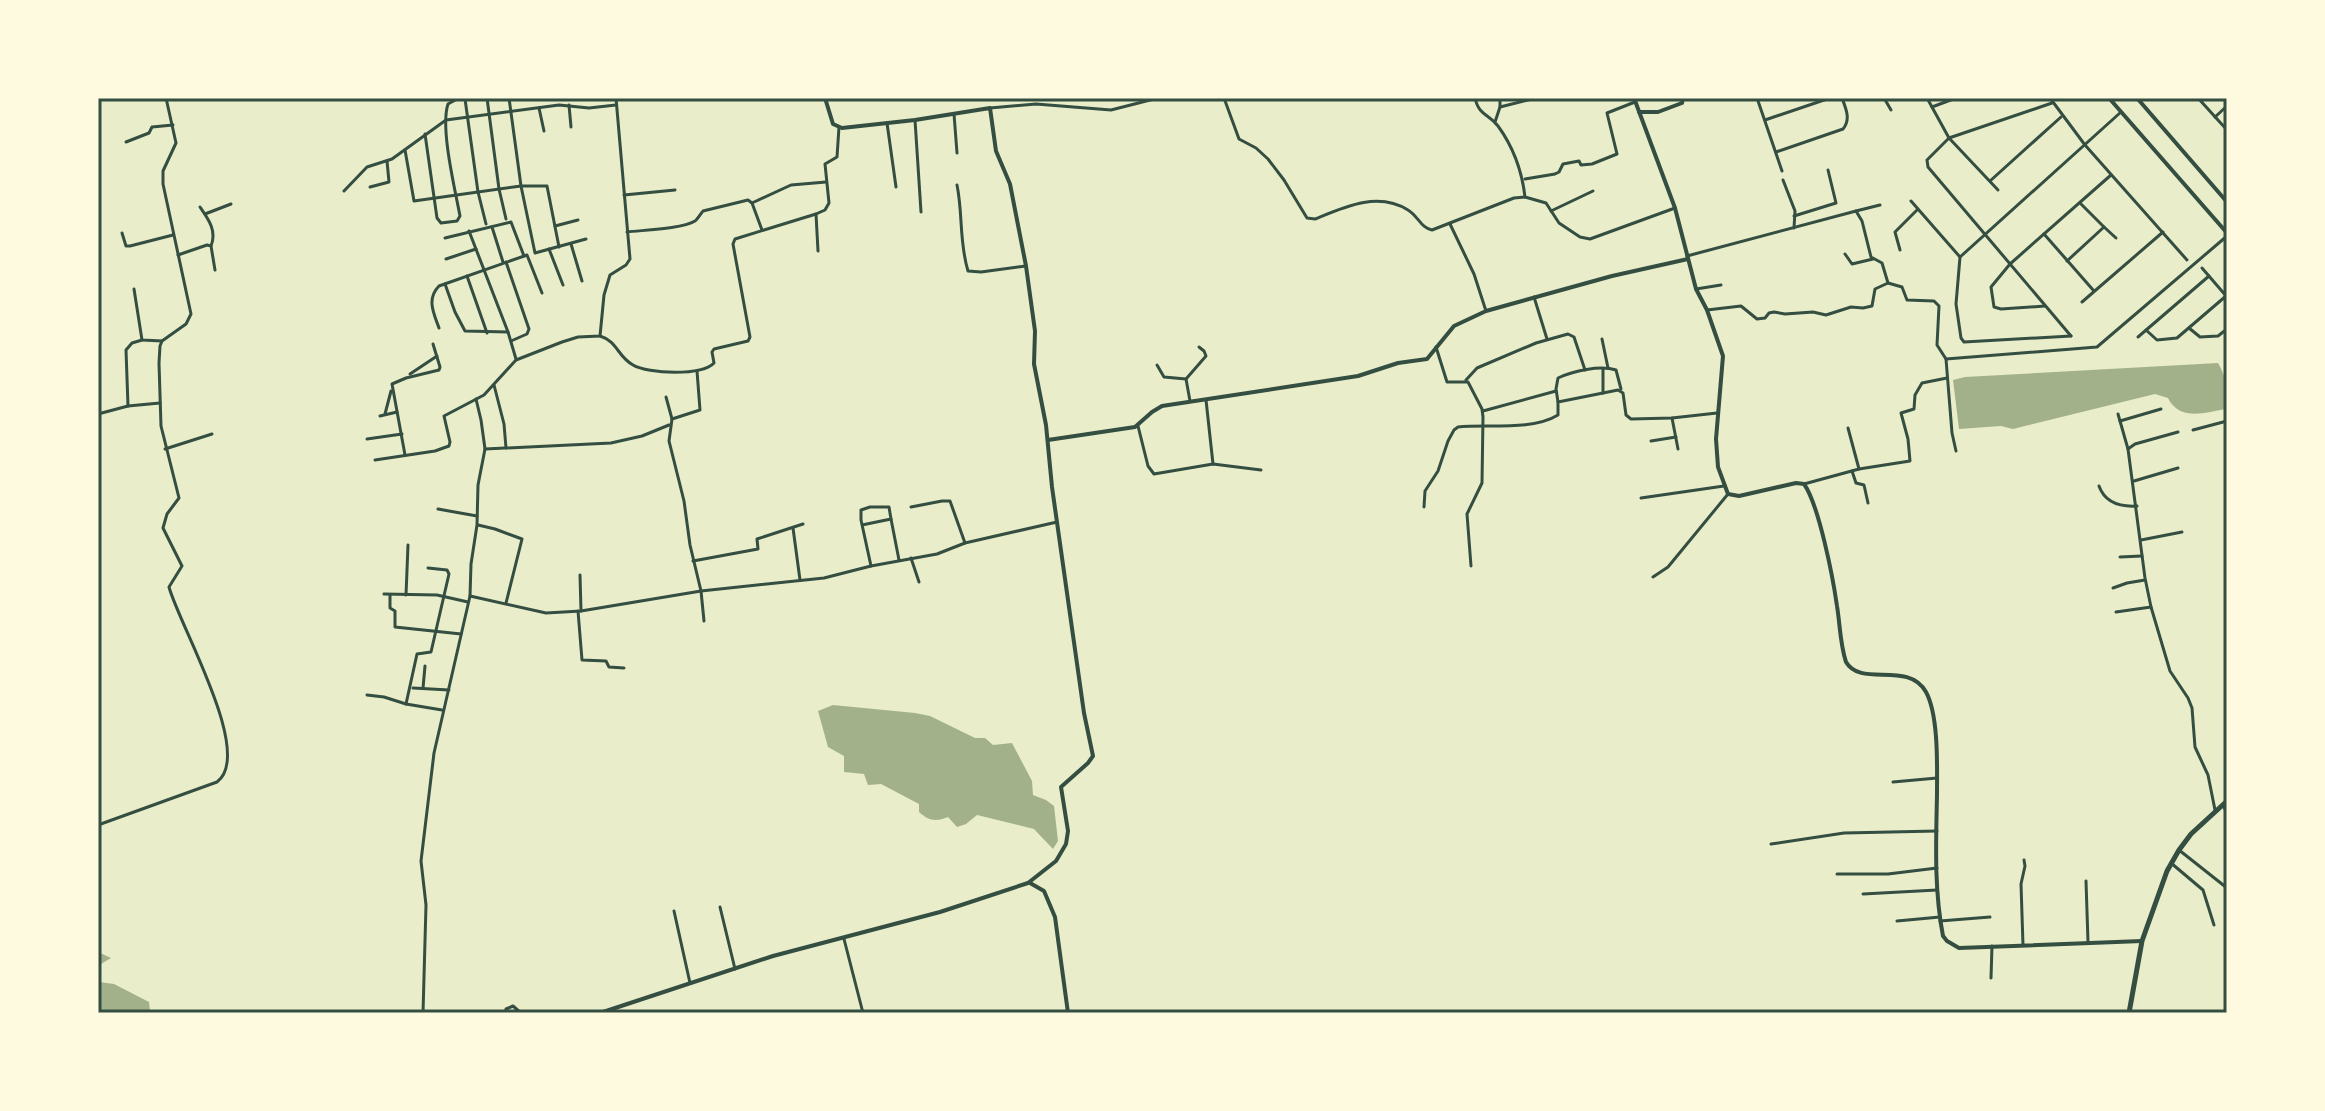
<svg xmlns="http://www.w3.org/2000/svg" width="2325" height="1111" font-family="Raleway,sans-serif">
	<rect width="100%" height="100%" fill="#e9edc9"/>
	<g fill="#a3b18a">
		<path d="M2218,363C2227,378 2228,392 2225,409C2205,413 2179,421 2168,398L2155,394L2013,429L2001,426L1959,429L1953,380L1965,377Z"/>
		<path d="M833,705L915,713L930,716L975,738H985L993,745L1012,743L1032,781L1033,795L1046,800L1054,806L1058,841L1053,849L1034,829L977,815L966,824L957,827L948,817C936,822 929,821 919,812V804L881,784L868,785L864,774L844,772V756L828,747L818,711Z"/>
		<polygon points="98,952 111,958 101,964 99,982 114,984 149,1002 150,1011 162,1011 163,1013 98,1013"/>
	</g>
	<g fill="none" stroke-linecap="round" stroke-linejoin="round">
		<g stroke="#344e41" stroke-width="3">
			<polyline points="487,98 499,189 506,219"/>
			<polyline points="509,98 521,186 535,253 586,239"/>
			<path d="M1224,98L1239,139L1256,148L1268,159L1284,180L1307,218L1315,219C1344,207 1378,191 1408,210C1418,216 1421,228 1432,230L1514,198L1525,197"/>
			<path d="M1475,98C1479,116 1489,114 1498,126C1514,148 1522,171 1525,197L1546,203L1559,223L1580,237L1590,239L1675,208"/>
			<polyline points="1757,98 1782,171"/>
			<polyline points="1884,98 1891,110"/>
			<polyline points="1927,98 1949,138 1998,190"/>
			<polyline points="2050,98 2085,145 2187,260"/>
			<polyline points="2198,98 2227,130"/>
			<polyline points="2052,103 1949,138 1927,160 1928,167 2071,336"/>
			<polyline points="569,105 571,127"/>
			<polyline points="1500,107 1536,98"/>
			<polyline points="1932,107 1956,98"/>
			<polyline points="539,108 544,131"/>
			<polyline points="990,108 1036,104 1111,110 1158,98"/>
			<polyline points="954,114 957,153"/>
			<polyline points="2215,117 2227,106"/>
			<polyline points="915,120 921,212"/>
			<polyline points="1765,120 1830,98"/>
			<polyline points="1495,122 1500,107 1500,98"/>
			<polyline points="887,123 896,187"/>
			<path d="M425,134L437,218L441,223L457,221L460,216C455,189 440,128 448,104L457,99H465L478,192L486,224"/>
			<polyline points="126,142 149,133 152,127 173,125"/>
			<polyline points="405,150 414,201 521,186 547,186 559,247"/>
			<path d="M1776,152L1843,129C1851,119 1846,109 1842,98"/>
			<polyline points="1525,179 1555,174 1559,172 1563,164 1579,161 1581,165 1592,164 1617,154 1607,113 1635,102"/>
			<polyline points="1783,180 1795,211 1794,228"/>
			<polyline points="1990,181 2061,117"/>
			<path d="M957,185C963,214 959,242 968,271L981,272L1026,266"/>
			<polyline points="370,187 389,182 387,161"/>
			<polyline points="344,191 367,167 392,159 446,120 559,105 589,108 616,105"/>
			<polyline points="624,195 675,190"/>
			<polyline points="1911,201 1960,257"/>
			<polyline points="752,203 791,185 826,182"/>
			<path d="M200,207C209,220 217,231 211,246"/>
			<polyline points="1551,211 1593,191"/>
			<polyline points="1856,211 1880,205"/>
			<polyline points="205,214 231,204"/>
			<polyline points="1794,216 1836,203 1828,170"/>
			<polyline points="1450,224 1474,274 1486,311"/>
			<polyline points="555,226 578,220"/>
			<polyline points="492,227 503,262"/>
			<polyline points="2104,227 2116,238"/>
			<polyline points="469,231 508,332 516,359"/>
			<path d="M627,232C643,230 682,229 695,221C697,220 702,212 703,211L748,200L752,203L762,230"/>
			<polyline points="122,233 126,246 130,246 173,235"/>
			<polyline points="2044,234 2094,291"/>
			<polyline points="445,238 511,222 524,256"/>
			<polyline points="571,244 582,281"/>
			<polyline points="549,249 563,285"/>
			<polyline points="1900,250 1895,232 1917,210"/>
			<polyline points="818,251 816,214 825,210 829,203 825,164 837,157 839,127"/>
			<polyline points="1845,254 1852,264 1873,259"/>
			<polyline points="178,255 207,245 211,246 215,270"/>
			<polyline points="1687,256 1856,211 1862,221 1871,257 1882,263 1888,283 1902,287 1907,300 1934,301 1939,306 1937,345 1946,359 1952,433 1956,451"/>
			<polyline points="446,259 476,249"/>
			<polyline points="2067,261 2104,227 2080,203"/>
			<polyline points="506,262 529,329 527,334 511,341"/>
			<polyline points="2202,268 2227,297"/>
			<polyline points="467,276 487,333"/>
			<polyline points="445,284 455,312 465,331 508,332"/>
			<polyline points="134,289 142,340 162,341"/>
			<polyline points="1696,289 1721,285"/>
			<polyline points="1534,297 1547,339"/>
			<polyline points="2082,302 2163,232"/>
			<polyline points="2045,306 2001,309 1994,307 1991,287 2010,264 2111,175"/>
			<polyline points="1707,310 1741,306 1757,319 1765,318 1769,313 1774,312 1785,314 1813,312 1826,315 1851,307 1863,308 1872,306 1875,289 1888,283"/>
			<path d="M439,328C434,314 426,299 439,286L527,255L542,293"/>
			<polyline points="2189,328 2200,337 2218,336 2227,329"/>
			<polyline points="2146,330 2157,340 2177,338 2226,296"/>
			<path d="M600,336C617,341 618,357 633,365C648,374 702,376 714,363L712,352L714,349L748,341L750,337L733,244L735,239L816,214"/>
			<polyline points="2071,336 1964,342 1961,338 1956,304 1960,257 2121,112"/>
			<polyline points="2138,337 2209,276"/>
			<polyline points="1602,339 1608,368"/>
			<polyline points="1436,347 1447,382 1468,382 1482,409 1483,417 1482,483 1467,514 1471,566"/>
			<polyline points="1946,359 2097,347 2227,236"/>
			<polyline points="1157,365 1164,377 1186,379"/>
			<polyline points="697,371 700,410 672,419 669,441 684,501 690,545 701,591 704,621"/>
			<polyline points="410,374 437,356"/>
			<polyline points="1466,380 1477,368 1536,343 1568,334 1574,337 1585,370"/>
			<polyline points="494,385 504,424 506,448"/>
			<polyline points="1603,393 1603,369"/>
			<polyline points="666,397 672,419"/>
			<polyline points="1206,400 1213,464"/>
			<polyline points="1190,401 1186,379 1206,356 1204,351 1199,347"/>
			<path d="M1558,402L1556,389L1558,378C1573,371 1600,365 1616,370L1621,389"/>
			<polyline points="128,406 126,350 132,343 142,340"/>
			<polyline points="1483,411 1556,391"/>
			<polyline points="98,414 128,406 160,403"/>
			<polyline points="385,414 391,391"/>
			<polyline points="2118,414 2128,449"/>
			<polyline points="380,416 397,412"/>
			<polyline points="1672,418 1678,449"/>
			<polyline points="2120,421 2161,409"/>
			<polyline points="1138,426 1148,466 1154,474 1213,464 1261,470"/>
			<polyline points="2193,430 2227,421"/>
			<polyline points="2178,432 2135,444 2128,449 2145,578 2151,607 2170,671 2188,698 2192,708 2195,747 2208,775 2215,810"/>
			<polyline points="367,439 402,434"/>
			<polyline points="1651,441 1676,437"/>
			<polyline points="165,449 212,434"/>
			<polyline points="485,449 611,443 642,436 669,425"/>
			<polyline points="405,455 392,384 406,378 439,370 440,367 433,344"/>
			<polyline points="375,460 435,451 449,446 450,442 444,416 484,395 516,360 562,342 578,337 600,336 604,295 610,275 626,265 630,259 616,98"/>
			<polyline points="1859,469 1910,461 1908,439 1901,413 1914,409 1915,395 1922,383 1947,378"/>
			<polyline points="1852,471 1856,483 1864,485 1868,503"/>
			<polyline points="2134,481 2178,468"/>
			<polyline points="1804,484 1859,469 1848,428"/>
			<path d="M2099,486C2105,503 2120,507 2137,506"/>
			<polyline points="1641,498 1724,486"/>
			<polyline points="911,507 942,501 950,501 965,543"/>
			<path d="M1424,507L1425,491L1438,471L1448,441L1454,430L1458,427C1487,424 1532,431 1558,415V402L1618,390L1623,393L1626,415L1631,419L1672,418L1717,413"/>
			<polyline points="438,509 477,516"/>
			<polyline points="891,519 899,560"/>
			<polyline points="478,525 495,529 522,539 506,603"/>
			<polyline points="862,525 891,519 889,507 870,507 861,510 861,520 871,566"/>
			<polyline points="793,528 800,580"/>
			<polyline points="2141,540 2182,532"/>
			<polyline points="2120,557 2142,556"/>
			<polyline points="911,558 919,582"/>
			<polyline points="693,561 758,549 757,539 803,524"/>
			<polyline points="580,575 581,611"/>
			<polyline points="1653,577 1668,567 1728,494"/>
			<polyline points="2113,588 2127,583 2145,580"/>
			<polyline points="384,594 437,595 468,602"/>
			<polyline points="390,595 390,608 395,611 395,627 461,634"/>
			<polyline points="406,595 408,545"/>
			<polyline points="470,596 546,613 581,611 701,591 824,578 871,566 937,554 965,543 1057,522"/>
			<polyline points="578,611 582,660 606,661 609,667 624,668"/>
			<polyline points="2116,612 2151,607"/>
			<polyline points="413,688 449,690"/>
			<polyline points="423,688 425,666"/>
			<polyline points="367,695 384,697 406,704 417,654 431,652 449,574 447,570 428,568"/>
			<polyline points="406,704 442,710"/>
			<polyline points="1893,782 1937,778"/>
			<polyline points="2223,805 2227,814"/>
			<path d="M98,825L217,782C255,754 179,625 169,587L182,566L163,528L167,514L179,498L161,426L159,363L160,346L162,341L186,324L191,314L163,184V171L176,143L166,98"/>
			<polyline points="1771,844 1844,833 1937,831"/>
			<polyline points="2179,850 2227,888"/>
			<polyline points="2171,863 2203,890 2214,925"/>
			<polyline points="1837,874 1888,874 1937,868"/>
			<polyline points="2086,881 2088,942"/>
			<polyline points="1863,894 1937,890"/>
			<polyline points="720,907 735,969"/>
			<polyline points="674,911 690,983"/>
			<polyline points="1897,921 1940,917"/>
			<polyline points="1940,921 1990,917"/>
			<polyline points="844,939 863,1013"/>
			<polyline points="2023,945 2021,884 2025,866 2024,860"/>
			<polyline points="1991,978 1992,946"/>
			<polyline points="423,1013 426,905 421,861 434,753 470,596 471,564 477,525 478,485 485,449 481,420 476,399"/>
			<polyline points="505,1013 506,1009 513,1006 521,1013"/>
		</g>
		<g stroke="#344e41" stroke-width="4">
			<polyline points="740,98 776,98"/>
			<path d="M1634,98L1675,208L1696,289L1707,310L1723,356L1716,439L1718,467L1728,494L1739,496L1796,483L1804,484C1819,505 1833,578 1837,606C1840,624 1840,644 1846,662C1861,688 1908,660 1926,692C1939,716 1937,768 1937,795C1936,842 1934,890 1943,936L1947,941L1959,948L2142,941"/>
			<polyline points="1639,112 1658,112 1682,103 1683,98"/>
			<polyline points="1048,440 1135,427 1152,412 1162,406 1358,376 1398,363 1427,359 1454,326 1486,311 1612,276 1688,259"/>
			<polyline points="1030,883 1044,891 1055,917 1068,1013"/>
			<polyline points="600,1013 773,956 940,912 1028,883 1056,861 1066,844 1068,831 1061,787 1088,763 1093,756 1084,713 1052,487 1046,425 1034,364 1035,331 1026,266 1010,184 996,151 990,108 915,120 842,128 833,124 825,98"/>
		</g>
		<g stroke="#344e41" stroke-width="4">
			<polyline points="2109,98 2227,233"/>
			<polyline points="2137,98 2227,202"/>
		</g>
		<polyline stroke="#344e41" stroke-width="5" points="2129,1013 2142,941 2167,871 2179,850 2191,834 2227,801"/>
	</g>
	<rect width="2325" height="1111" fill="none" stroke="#fefae0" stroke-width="200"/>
	<rect x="100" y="100" width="2125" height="911" fill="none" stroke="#344e41" stroke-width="3"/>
</svg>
